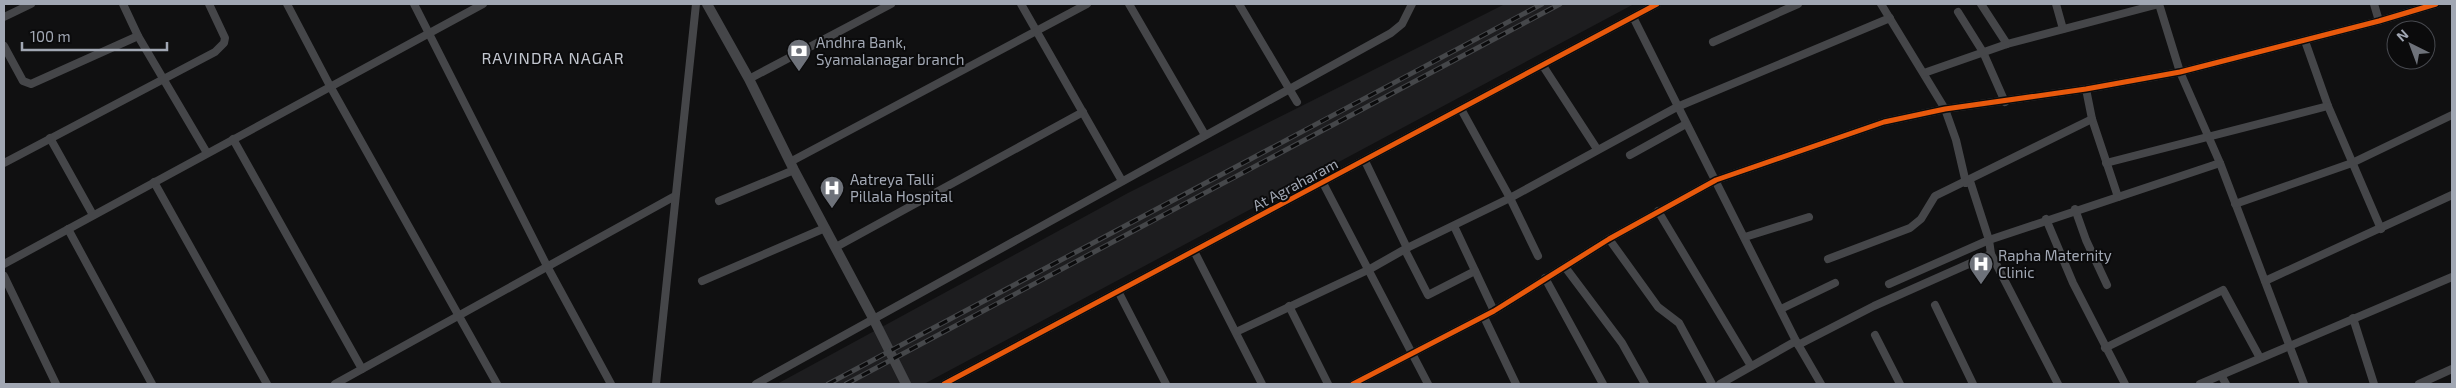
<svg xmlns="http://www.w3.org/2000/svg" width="2456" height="388" font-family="'Exo 2',sans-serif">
	<rect width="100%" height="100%" fill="#101011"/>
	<polygon fill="#1d1d1f" points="1505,4 1634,4 924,384 777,384 1128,193"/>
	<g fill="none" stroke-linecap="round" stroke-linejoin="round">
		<g stroke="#454649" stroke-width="8">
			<polyline points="123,4 138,36 207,153"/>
			<polyline points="287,4 330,86 497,384"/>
			<polyline points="414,4 548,268 611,384"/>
			<polyline points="1021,4 1122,181"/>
			<polyline points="1129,4 1205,135"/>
			<polyline points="1239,4 1297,102"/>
			<polyline points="1881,4 1945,109 1956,140 1966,183"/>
			<polyline points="1981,4 2007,44"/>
			<polyline points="2056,4 2063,29"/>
			<polyline points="2159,4 2180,72 2220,163 2304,384"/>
			<polyline points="2374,4 2379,21"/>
			<polyline points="1958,12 1983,52 2005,102"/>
			<polyline points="4,17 31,4"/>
			<polyline points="1633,17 1796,341 1821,384"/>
			<polyline points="2305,41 2328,106 2381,229"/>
			<polyline points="1713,42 1798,4"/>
			<polyline points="4,46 23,81 31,84 138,36"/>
			<polyline points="1543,66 1597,149"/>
			<polyline points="1924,73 2007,44 2159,4"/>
			<polyline points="749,79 891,4"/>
			<polyline points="2086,89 2092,119 2118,197"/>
			<polyline points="1461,109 1510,198 1538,256"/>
			<polyline points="50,138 93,215"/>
			<polyline points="233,139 362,369"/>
			<polyline points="1630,155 1686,124"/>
			<polyline points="1365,161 1407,248"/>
			<polyline points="790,162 1087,4"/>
			<polyline points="4,163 215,52 224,43 225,38 209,4"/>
			<polyline points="2106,163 2328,106"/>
			<polyline points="1970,181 1989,240 1991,254 2058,384"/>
			<polyline points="154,182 267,384"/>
			<polyline points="1323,183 1428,384"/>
			<polyline points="719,201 794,170"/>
			<polyline points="2235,204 2352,163 2452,115"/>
			<polyline points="2075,209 2086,240 2107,285"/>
			<polyline points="1658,211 1751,366"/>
			<polyline points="2046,219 2073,283 2125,384"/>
			<polyline points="1454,226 1494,311"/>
			<polyline points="68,229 152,384"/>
			<polyline points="1745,237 1809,217"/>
			<polyline points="1609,239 1658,307 1679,323 1712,384"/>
			<polyline points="836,247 1083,112"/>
			<polyline points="1405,250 1428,295 1475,271"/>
			<polyline points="1194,251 1262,384"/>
			<polyline points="1828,259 1910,228 1921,219 1935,196 2092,119"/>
			<polyline points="4,264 483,4"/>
			<polyline points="1565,267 1622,343 1645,384"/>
			<polyline points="4,276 56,384"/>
			<polyline points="1545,278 1603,384"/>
			<polyline points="702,281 825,228"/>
			<polyline points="2265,281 2452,195"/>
			<polyline points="1889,284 1989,240 2220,163"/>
			<polyline points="1119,293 1166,384"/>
			<polyline points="1935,305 1973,384"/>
			<polyline points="1289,306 1328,384"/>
			<polyline points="1781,309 1835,283"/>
			<polyline points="1484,317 1516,384"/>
			<polyline points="2353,318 2374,384"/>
			<polyline points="1236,332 1370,269 1407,248 1510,198 1677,107 1890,18"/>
			<polyline points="1875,335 1900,384"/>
			<polyline points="1798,345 1874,306 1991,254"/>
			<polyline points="2105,348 2223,290 2260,358"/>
			<polyline points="2221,375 2226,384"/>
			<polyline points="335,384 675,196"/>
			<polyline points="656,384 696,4"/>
			<polyline points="756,384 1391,33 1402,24 1412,4"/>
			<polyline points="944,384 1657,4"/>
			<polyline points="1353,384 1494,311 1609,239 1716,180 1884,122 1945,109 2086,89 2180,72 2379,21 2436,4"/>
			<polyline points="1720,384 1796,341"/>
			<polyline points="2200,384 2452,277"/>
			<polyline points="2419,384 2452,369"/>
		</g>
		<polyline stroke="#454649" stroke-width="10" points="707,4 749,79 794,170 874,320 906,384"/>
		<defs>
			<g id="rail">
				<polyline points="828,384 1542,4"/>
				<polyline points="846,384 1560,4"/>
			</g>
		</defs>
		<use href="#rail" stroke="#45474a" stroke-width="5"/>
		<use href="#rail" stroke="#0b0b0c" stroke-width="3" stroke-dasharray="9" stroke-linecap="butt"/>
		<defs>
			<g id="cycleway">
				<polyline points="944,384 1657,4"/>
				<polyline points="1353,384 1494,311 1609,239 1716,180 1884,122 1945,109 2086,89 2180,72 2379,21 2436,4"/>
			</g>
		</defs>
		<use href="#cycleway" stroke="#0b0b0c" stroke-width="8"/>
		<use href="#cycleway" stroke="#e8590c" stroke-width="5"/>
	</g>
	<defs>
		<symbol id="bank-pin" viewBox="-11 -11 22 30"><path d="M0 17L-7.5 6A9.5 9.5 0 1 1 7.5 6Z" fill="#6e727a" stroke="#0b0b0c"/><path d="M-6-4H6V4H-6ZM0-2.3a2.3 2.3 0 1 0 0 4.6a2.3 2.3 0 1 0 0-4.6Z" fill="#fff"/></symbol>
		<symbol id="hospital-pin" viewBox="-11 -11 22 30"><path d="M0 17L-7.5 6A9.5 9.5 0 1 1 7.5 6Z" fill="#6e727a" stroke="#0b0b0c"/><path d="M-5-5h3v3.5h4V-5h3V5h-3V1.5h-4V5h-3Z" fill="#fff"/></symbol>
	</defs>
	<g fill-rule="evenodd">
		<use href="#bank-pin" x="785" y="37" width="28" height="38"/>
		<use href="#hospital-pin" x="818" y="174" width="28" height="38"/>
		<use href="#hospital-pin" x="1967" y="250" width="28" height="38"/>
	</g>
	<g text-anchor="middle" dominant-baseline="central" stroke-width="4" stroke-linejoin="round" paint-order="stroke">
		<g font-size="15" fill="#a1a7b3" stroke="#0b0b0c" text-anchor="start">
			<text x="816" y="42">Andhra Bank,<tspan x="816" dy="17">Syamalanagar branch</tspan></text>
			<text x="850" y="179">Aatreya Talli<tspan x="850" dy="17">Pillala Hospital</tspan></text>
			<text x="1998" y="255">Rapha Maternity<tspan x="1998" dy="17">Clinic</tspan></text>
		</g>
		<g font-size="15" fill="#a1a7b3" stroke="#0b0b0c">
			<text transform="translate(1295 184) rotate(-28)">At Agraharam</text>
		</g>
		<g font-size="16" letter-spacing="1" fill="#c2c6cf" stroke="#0b0b0c">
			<text x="553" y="57">RAVINDRA NAGAR</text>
		</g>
	</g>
	<rect width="2456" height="388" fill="none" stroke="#a1a7b3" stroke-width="10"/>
	<g transform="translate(2411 45) rotate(318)"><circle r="24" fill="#0b0b0c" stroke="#47494f"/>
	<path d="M0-4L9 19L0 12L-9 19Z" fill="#6e727a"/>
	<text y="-8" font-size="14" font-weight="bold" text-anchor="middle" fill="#a1a7b3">N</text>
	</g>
	<path d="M22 42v8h145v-8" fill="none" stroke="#a1a7b3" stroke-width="2.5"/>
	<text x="30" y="42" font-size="15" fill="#a1a7b3" stroke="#0b0b0c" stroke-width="4" paint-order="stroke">100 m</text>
</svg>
